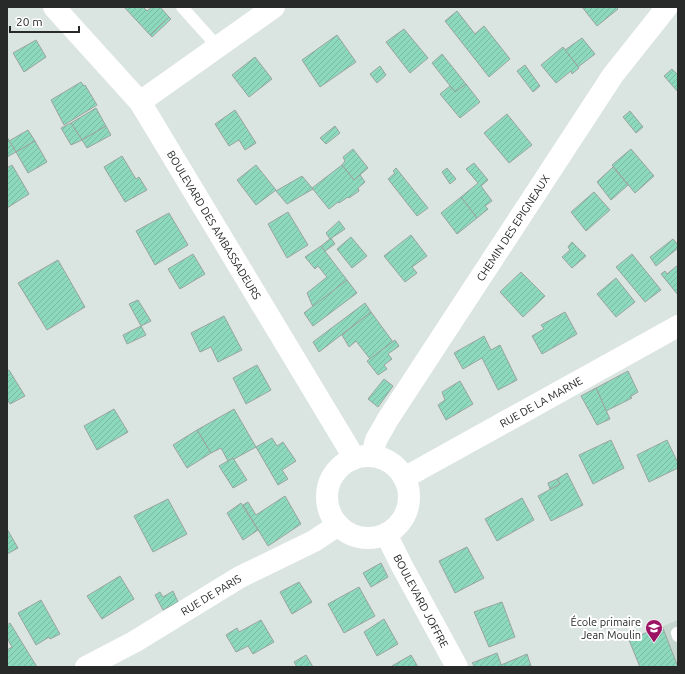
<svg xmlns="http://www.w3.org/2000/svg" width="685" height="674" font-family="Ubuntu,sans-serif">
	<defs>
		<pattern id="building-hatch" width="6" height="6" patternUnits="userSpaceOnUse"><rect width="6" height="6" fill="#8dd9bd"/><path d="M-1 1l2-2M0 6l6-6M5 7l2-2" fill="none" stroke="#7abaa2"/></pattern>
	</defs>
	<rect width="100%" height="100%" fill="#dae4e0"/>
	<polygon fill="#c6d7d0" points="678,620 678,667 640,667 629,640"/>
	<g fill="url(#building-hatch)" stroke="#9ba4a0">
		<polygon points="126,7 143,7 147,11 152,7 160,7 169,17 150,35 125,8"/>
		<polygon points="582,7 616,7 618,9 597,26"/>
		<polygon points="457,11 475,34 484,26 510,59 489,77 445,21"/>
		<polygon points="169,17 171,19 152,37 150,35"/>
		<polygon points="404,29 428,58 410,73 386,42"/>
		<polygon points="337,35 356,62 320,87 302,60"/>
		<polygon points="582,38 595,54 578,67 565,50"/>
		<polygon points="36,40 46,57 24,72 13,53"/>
		<polygon points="563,47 579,68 572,74 571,71 556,83 541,65"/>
		<polygon points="442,54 466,84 455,92 432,63"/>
		<polygon points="255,57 272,79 249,97 232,75"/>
		<polygon points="525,65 540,86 533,92 517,71"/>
		<polygon points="380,66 386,75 377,83 370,74"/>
		<polygon points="672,69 678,75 678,92 664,76"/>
		<polygon points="81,82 84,86 85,85 97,105 64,125 51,100"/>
		<polygon points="466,84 480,102 460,118 440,94 450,86 455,92"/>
		<polygon points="96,108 106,126 82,140 71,123"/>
		<polygon points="235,110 256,143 245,150 239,140 229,146 215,124"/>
		<polygon points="630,111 643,127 636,133 623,117"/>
		<polygon points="507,114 532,145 509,163 484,133"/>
		<polygon points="71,123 82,140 71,145 61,128"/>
		<polygon points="106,126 111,135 87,148 82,140"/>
		<polygon points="335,126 340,133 326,144 320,138"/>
		<polygon points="28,130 35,141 16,152 9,141"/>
		<polygon points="7,137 16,152 7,157"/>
		<polygon points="35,141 47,162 28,173 16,152"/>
		<polygon points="353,149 368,168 354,180 342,165 345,161 343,157"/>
		<polygon points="631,149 654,176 635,193 612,165"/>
		<polygon points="122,156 136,179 139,177 147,190 125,202 104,167"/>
		<polygon points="474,163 488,180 481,186 492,201 485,206 488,209 477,218 461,197 478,183 466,169"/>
		<polygon points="12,165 29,194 7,208 7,168"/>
		<polygon points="256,165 276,190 256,205 237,180"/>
		<polygon points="342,165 354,180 360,175 365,182 358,188 359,191 349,198 348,197 339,203 338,202 329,209 312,188"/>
		<polygon points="613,167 628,185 611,200 597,182"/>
		<polygon points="396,168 428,208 417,216 388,179 395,173 393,171"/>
		<polygon points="447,168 456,179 450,184 442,172"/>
		<polygon points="302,176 313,189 287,204 276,191"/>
		<polygon points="594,192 610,210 586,231 571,212"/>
		<polygon points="461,197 477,218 457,234 441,213"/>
		<polygon points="288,212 308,245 287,258 268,224"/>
		<polygon points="169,213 188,245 155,265 136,231"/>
		<polygon points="339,221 345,229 330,239 326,233"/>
		<polygon points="411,235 427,256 412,267 417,273 405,282 384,256"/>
		<polygon points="351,237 367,256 352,268 337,249"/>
		<polygon points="331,238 335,244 325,251 321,246"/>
		<polygon points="673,239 678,245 678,248 656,266 650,257"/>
		<polygon points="572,242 586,256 572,268 562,257 570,250 568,247"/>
		<polygon points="321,246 347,280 313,307 307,293 327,277 318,266 315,269 305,257"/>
		<polygon points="193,254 205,274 180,289 168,269"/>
		<polygon points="632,254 661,290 645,302 616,267"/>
		<polygon points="58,260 85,307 47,330 18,283"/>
		<polygon points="678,265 678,295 661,274 665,271 667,274"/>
		<polygon points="521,272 545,296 523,317 500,292"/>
		<polygon points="616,278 635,302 616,317 597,294"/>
		<polygon points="347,280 357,293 313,326 304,313"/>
		<polygon points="138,300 151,321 141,326 129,304"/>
		<polygon points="365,303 371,312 319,352 313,342"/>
		<polygon points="371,312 393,342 370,359 356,341 349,347 342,335"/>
		<polygon points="565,312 577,334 542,354 532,336 544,329 541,325"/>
		<polygon points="224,316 242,350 218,362 211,347 200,352 191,333"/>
		<polygon points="141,326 146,335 127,344 123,335"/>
		<polygon points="484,336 491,350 500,345 517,380 498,390 482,358 463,369 454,353"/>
		<polygon points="395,340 399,346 388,354 392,359 384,365 387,369 378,375 367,361"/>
		<polygon points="257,365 271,390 246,404 233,378"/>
		<polygon points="9,370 25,396 10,404 7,399 7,371"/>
		<polygon points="628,371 638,392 630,397 632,398 606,411 596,388"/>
		<polygon points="384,379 393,386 378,407 368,399"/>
		<polygon points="460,381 473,404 446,420 438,405 445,400 442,392"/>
		<polygon points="596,388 610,419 597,425 581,396"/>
		<polygon points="114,409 128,432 97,450 84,426"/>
		<polygon points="234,409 256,447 234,459 233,458 228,461 221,448 211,453 197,430"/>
		<polygon points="197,430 211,453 187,468 173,445"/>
		<polygon points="272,438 277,446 283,442 296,461 282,470 288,479 278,485 256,447"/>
		<polygon points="611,440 624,468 593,484 579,455"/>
		<polygon points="667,440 678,463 678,468 649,482 637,455"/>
		<polygon points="233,458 247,480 233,488 219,466"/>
		<polygon points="567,473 583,505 551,521 538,496 560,484 557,479"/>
		<polygon points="557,479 560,484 550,489 548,483"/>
		<polygon points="285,496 301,524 268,546 243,505 248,502 256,515"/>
		<polygon points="522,498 534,520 497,541 485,519"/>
		<polygon points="168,499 187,534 153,552 134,516"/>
		<polygon points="241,503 258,530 243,540 227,513"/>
		<polygon points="7,529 18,548 7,554"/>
		<polygon points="467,547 484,578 455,593 439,561"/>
		<polygon points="381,563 388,577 371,587 363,573"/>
		<polygon points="120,576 134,599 102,619 87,596"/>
		<polygon points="299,582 312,602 292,614 280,592"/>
		<polygon points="359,587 375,616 344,633 328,604"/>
		<polygon points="173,591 178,602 163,610 155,595 160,592 163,597"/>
		<polygon points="41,600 60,634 50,639 49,637 36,645 18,613"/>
		<polygon points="502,602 515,637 489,647 474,612"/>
		<polygon points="384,619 398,644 377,656 364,632"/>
		<polygon points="261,620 274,642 253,654 248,646 236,652 226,635 237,628 239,632"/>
		<polygon points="10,623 37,667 7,667 7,650 12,647 7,638 7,625"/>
		<polygon points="662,626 678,667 640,667 629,640"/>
		<polygon points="497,653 502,667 475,667 472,663"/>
		<polygon points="527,654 531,666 502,667 501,665"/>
		<polygon points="306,655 313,667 297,667 294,662"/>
		<polygon points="411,655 418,667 392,667 392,666"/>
	</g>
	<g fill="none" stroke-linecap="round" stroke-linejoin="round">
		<g stroke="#fff" stroke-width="12">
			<polyline points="182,7 218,47"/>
			<polyline points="677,633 678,636"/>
		</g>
		<g stroke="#fff" stroke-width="22">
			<polyline points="140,102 274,7"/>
			<polyline points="372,456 376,440 388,419 613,75 667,7"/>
		</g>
		<g stroke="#fff" stroke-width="22">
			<polyline points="54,7 140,102 349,449 353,459"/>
			<circle cx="368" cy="497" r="41"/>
			<polyline points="404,478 678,326"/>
			<polyline points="386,534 402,566 457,667"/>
			<polyline points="86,667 134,642 240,577 314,541 338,525"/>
		</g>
	</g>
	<defs>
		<symbol id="school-pin" viewBox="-11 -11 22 30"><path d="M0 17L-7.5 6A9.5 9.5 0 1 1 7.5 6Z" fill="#9c1363" stroke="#fff"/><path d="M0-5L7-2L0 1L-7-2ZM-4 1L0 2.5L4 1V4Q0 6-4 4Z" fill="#fff"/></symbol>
	</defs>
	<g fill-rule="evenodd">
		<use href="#school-pin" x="644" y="618" width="20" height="27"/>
	</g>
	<g text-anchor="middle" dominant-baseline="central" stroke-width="4" stroke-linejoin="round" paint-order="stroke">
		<g font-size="11" fill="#272a29" stroke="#fff">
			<text transform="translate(214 225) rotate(59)">BOULEVARD DES AMBASSADEURS</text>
			<text transform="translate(513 228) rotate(-57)">CHEMIN DES EPIGNEAUX</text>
			<text transform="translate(541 402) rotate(-29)">RUE DE LA MARNE</text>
			<text transform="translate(211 595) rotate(-31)">RUE DE PARIS</text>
			<text transform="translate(421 601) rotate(62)">BOULEVARD JOFFRE</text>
		</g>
		<g font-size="11" fill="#272a29" stroke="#fff" text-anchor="end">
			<text x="641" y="622">École primaire<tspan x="641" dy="13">Jean Moulin</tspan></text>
		</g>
	</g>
	<rect width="685" height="674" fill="none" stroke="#272a29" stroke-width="16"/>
	<path d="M10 26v6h69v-6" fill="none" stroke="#272a29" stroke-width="2"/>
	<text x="16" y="26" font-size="12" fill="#272a29" stroke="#ffffff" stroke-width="3" paint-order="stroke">20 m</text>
</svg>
